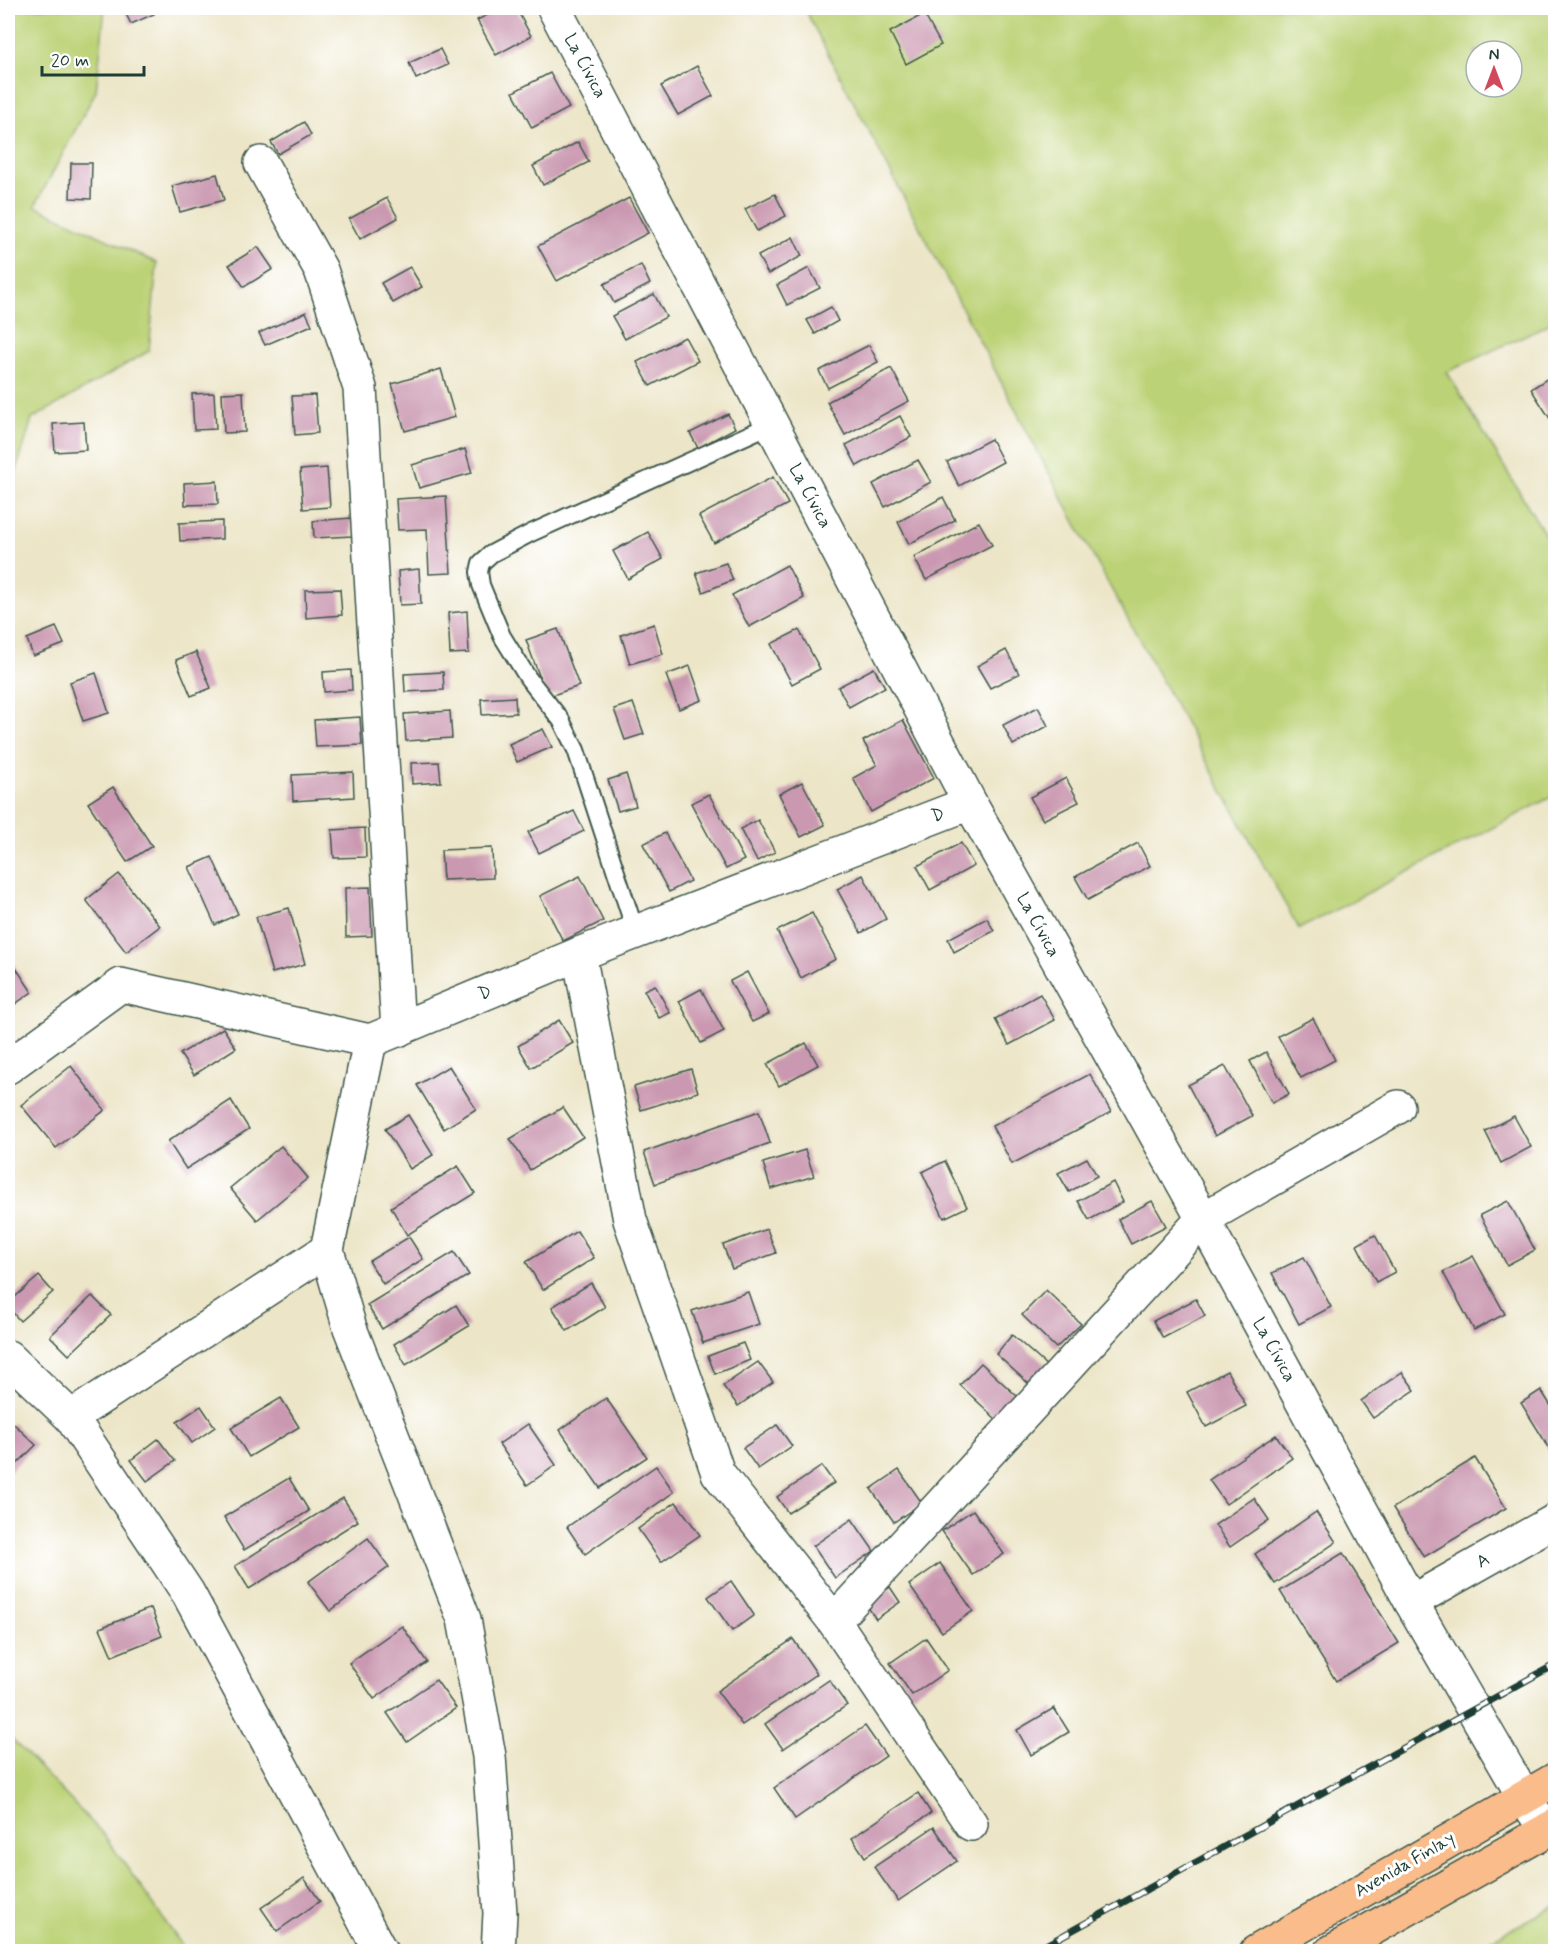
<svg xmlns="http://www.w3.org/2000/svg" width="1563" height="1959" font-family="Mynerve,sans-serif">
	<rect width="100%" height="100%" fill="#fff"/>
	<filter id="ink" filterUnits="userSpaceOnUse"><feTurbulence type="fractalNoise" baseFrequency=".0167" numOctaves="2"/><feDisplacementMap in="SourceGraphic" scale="12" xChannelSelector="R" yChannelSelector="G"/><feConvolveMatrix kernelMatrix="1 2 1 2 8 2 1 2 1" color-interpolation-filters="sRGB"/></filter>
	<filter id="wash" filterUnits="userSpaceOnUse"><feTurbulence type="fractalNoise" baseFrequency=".008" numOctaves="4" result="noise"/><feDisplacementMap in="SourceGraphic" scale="24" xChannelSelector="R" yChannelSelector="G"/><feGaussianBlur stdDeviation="1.35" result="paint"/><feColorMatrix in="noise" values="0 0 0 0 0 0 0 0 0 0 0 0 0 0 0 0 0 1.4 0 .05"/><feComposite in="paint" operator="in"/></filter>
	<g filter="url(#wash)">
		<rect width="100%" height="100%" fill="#ece5c7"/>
		<g fill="#bcd276" stroke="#6e8855" stroke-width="1.5" fill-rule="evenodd">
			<polygon points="8,8 105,8 96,91 35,206 157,263 149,351 32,419 8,498"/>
			<path d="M804,8H1555V321L1447,372L1555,551V795L1299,929L1087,545ZM1476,51H1512V87H1476Z"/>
			<polygon points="8,1735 104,1835 186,1951 8,1951"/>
			<polygon points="1555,1906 1555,1951 1469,1951"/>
		</g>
		<g id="blocks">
			<g fill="#ca99b1">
				<polygon points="123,8 151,8 154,14 131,24"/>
				<polygon points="502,8 516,8 531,36 496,55 477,20"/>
				<polygon points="924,14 941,45 906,64 890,32"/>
				<polygon points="440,49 448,65 416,79 409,63"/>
				<polygon points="697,66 713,96 678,115 661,86"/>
				<polygon points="550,73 569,108 532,128 513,92"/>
				<polygon points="304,122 311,135 278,154 271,142"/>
				<polygon points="578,142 589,162 543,185 533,166"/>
				<polygon points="71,163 92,163 91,199 70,198"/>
				<polygon points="217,174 224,200 180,212 172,186"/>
				<polygon points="775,194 786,216 757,231 745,209"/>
				<polygon points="387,198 398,218 360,239 349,219"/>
				<polygon points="629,198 648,233 557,281 538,246"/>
				<polygon points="793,237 802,256 768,274 758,256"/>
				<polygon points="258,247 273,269 244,287 229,265"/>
				<polygon points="641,265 650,284 614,303 604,284"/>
				<polygon points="410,267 422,287 393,303 381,283"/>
				<polygon points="809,268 820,288 787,305 777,285"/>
				<polygon points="654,294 666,317 625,339 612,316"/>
				<polygon points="831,307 838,321 815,334 807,320"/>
				<polygon points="306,312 312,325 265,345 259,333"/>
				<polygon points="685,337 698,361 650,386 637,362"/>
				<polygon points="869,345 878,362 828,388 819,371"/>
				<polygon points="891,368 909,401 845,435 827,402"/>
				<polygon points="441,369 455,417 405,431 392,384"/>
				<polygon points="1556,373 1556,428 1531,389"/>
				<polygon points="243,392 245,432 224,433 222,393"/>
				<polygon points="214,393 216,429 194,430 192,394"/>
				<polygon points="315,395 318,433 295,435 292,396"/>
				<polygon points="728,414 735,428 698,448 690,433"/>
				<polygon points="900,416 911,437 857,466 846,445"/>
				<polygon points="84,422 86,450 55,452 53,424"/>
				<polygon points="991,439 1003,462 959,486 947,462"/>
				<polygon points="465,449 472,473 419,488 412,465"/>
				<polygon points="918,460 931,482 885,507 873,484"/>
				<polygon points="327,468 330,507 303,509 300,470"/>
				<polygon points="773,477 788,504 714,543 699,516"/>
				<polygon points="217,481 218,504 185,505 184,483"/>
				<polygon points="446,496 451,573 429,574 427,529 398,530 396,499"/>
				<polygon points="943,497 955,520 909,544 898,522"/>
				<polygon points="351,518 352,536 314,538 313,521"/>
				<polygon points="222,521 222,539 180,541 179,523"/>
				<polygon points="979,522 992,545 926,580 914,557"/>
				<polygon points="648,532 663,559 628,579 613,551"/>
				<polygon points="726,563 733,580 703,592 696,573"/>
				<polygon points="787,565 804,598 749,627 732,595"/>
				<polygon points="419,569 421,604 400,605 398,571"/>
				<polygon points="340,589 342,615 306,618 305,590"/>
				<polygon points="467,611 469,653 450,654 448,613"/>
				<polygon points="654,624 663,654 630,664 621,635"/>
				<polygon points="56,627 64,644 33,656 27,639"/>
				<polygon points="558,629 579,686 547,697 526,640"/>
				<polygon points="799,630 820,669 792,684 771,644"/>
				<polygon points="1006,650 1019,674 990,688 977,666"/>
				<polygon points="196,652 211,688 191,696 176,660"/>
				<polygon points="690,666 702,700 679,709 666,675"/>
				<polygon points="874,668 885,687 849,707 838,687"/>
				<polygon points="351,670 352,690 324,692 323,672"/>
				<polygon points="443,672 444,690 405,692 404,674"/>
				<polygon points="96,673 109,713 83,721 70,682"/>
				<polygon points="515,697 516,713 482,715 481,699"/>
				<polygon points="633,703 644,734 625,740 614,709"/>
				<polygon points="1038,707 1048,726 1013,745 1003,725"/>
				<polygon points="450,711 452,738 406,741 404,714"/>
				<polygon points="360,717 362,745 316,747 314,720"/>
				<polygon points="903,720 934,778 871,812 853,778 877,765 863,741"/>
				<polygon points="543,729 552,747 517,762 509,744"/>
				<polygon points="439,762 441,782 412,784 411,763"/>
				<polygon points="353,772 354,797 293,801 292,775"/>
				<polygon points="626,774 636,806 618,811 608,780"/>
				<polygon points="1066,778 1079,802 1043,820 1030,797"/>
				<polygon points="802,782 825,825 801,837 779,794"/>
				<polygon points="113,787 152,846 127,862 88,803"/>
				<polygon points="709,794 744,860 726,869 691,803"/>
				<polygon points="574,811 584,831 539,853 528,832"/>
				<polygon points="758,820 775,852 757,861 740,829"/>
				<polygon points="365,828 366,857 334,858 332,830"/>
				<polygon points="665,833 690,881 669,892 643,844"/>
				<polygon points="961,843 974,866 930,890 917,866"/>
				<polygon points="1138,843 1150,866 1088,900 1075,877"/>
				<polygon points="492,848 493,878 443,880 441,850"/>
				<polygon points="212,857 238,914 215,925 189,867"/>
				<polygon points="119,874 160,926 126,952 86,900"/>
				<polygon points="863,875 886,919 861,933 837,889"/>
				<polygon points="580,876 603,921 563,941 540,896"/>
				<polygon points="370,887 372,936 346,937 345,888"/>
				<polygon points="289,908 305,964 272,973 256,917"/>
				<polygon points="812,913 836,959 801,978 777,931"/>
				<polygon points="987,918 994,931 954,952 948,939"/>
				<polygon points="8,956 32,992 8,1009"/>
				<polygon points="747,972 769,1014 752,1022 730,981"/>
				<polygon points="655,985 670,1013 659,1018 644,990"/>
				<polygon points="701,989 724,1031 701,1043 679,1001"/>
				<polygon points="1040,994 1055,1020 1009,1045 995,1019"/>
				<polygon points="1313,1018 1335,1060 1301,1078 1278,1036"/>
				<polygon points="559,1020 573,1043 531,1068 518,1046"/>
				<polygon points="223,1028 236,1048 194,1075 180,1054"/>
				<polygon points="806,1043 818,1065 779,1086 767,1064"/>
				<polygon points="1266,1052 1289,1094 1272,1103 1250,1061"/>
				<polygon points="71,1066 105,1110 56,1148 21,1105"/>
				<polygon points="449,1066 476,1109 444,1129 417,1085"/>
				<polygon points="1225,1066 1252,1116 1215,1136 1188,1085"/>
				<polygon points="691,1069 698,1092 641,1110 634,1087"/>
				<polygon points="1090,1074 1111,1112 1012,1164 992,1126"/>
				<polygon points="231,1100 249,1129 186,1169 168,1141"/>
				<polygon points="563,1107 583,1137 530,1170 510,1139"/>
				<polygon points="759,1111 770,1143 655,1184 644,1152"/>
				<polygon points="408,1115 433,1155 410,1169 385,1129"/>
				<polygon points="1514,1116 1531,1147 1501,1163 1485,1131"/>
				<polygon points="281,1146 308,1178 257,1220 230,1188"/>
				<polygon points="805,1150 814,1176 771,1189 763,1163"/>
				<polygon points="1087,1158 1097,1176 1069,1192 1058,1173"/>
				<polygon points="945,1161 967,1207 944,1218 922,1172"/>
				<polygon points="458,1166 475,1193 407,1235 391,1207"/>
				<polygon points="1113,1182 1123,1202 1089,1220 1078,1201"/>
				<polygon points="1152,1201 1166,1226 1131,1244 1118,1219"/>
				<polygon points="1508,1201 1535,1250 1507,1265 1480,1215"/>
				<polygon points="767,1229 776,1253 732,1269 723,1245"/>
				<polygon points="577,1231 594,1258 543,1290 526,1262"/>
				<polygon points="1375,1235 1395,1272 1376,1282 1357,1245"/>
				<polygon points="409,1237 423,1259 383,1284 369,1261"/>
				<polygon points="454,1252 469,1275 382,1329 367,1305"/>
				<polygon points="1473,1256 1505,1314 1474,1330 1443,1272"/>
				<polygon points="1304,1257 1331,1307 1299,1324 1272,1273"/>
				<polygon points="39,1276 53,1292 20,1321 8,1307 8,1303"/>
				<polygon points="591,1283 605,1307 567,1331 552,1307"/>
				<polygon points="1046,1290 1081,1324 1056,1348 1022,1315"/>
				<polygon points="748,1292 759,1324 703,1343 692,1311"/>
				<polygon points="92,1296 111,1315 69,1355 50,1336"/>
				<polygon points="1196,1299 1205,1316 1163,1338 1153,1321"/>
				<polygon points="456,1305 469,1326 406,1365 394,1344"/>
				<polygon points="1012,1335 1047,1366 1030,1385 996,1354"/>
				<polygon points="743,1343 750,1360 715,1374 708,1356"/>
				<polygon points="758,1362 773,1382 738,1406 723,1386"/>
				<polygon points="981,1363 1019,1398 997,1420 960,1385"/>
				<polygon points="1227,1371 1246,1406 1206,1427 1187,1392"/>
				<polygon points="1402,1372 1415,1390 1373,1418 1361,1401"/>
				<polygon points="1541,1390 1556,1414 1556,1459 1521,1403"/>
				<polygon points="281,1398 299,1427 249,1457 231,1428"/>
				<polygon points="606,1398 647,1457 600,1488 560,1430"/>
				<polygon points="201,1406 215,1427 192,1443 177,1422"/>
				<polygon points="13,1423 36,1445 8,1473 8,1429"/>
				<polygon points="528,1424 556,1465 527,1485 499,1444"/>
				<polygon points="777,1425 792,1446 758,1469 743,1448"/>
				<polygon points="1276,1435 1292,1458 1226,1504 1209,1480"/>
				<polygon points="158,1439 175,1461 147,1481 131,1460"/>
				<polygon points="1475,1458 1506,1508 1424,1557 1393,1508"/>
				<polygon points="656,1466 674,1492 585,1554 567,1527"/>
				<polygon points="822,1466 834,1483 788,1513 777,1497"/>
				<polygon points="899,1470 922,1503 894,1522 871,1489"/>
				<polygon points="289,1478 309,1511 244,1550 224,1517"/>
				<polygon points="343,1498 358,1521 249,1589 235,1566"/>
				<polygon points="1254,1498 1269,1520 1230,1547 1215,1525"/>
				<polygon points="676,1502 700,1535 661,1562 638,1529"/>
				<polygon points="973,1510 1004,1554 973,1575 942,1531"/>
				<polygon points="1316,1512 1336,1542 1275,1584 1255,1554"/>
				<polygon points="852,1519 874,1551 835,1578 813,1546"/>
				<polygon points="368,1538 389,1567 330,1611 308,1582"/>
				<polygon points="1343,1553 1399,1643 1336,1681 1280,1591"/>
				<polygon points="940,1563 973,1611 942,1632 909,1585"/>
				<polygon points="731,1581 754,1615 732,1631 708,1597"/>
				<polygon points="890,1587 900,1602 876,1619 865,1603"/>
				<polygon points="151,1608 162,1636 112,1656 100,1628"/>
				<polygon points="402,1626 427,1662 374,1699 349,1663"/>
				<polygon points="926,1638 948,1670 912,1695 890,1663"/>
				<polygon points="793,1639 817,1674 742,1725 717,1691"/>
				<polygon points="436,1680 456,1708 407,1742 387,1713"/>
				<polygon points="829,1680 847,1705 783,1749 765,1724"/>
				<polygon points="1054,1708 1069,1732 1031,1755 1017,1730"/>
				<polygon points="865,1726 886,1756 795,1819 774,1788"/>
				<polygon points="918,1793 931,1813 865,1857 852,1838"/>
				<polygon points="934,1827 957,1861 898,1901 874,1867"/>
				<polygon points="304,1878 320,1901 277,1931 261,1908"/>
			</g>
		</g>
	</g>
	<g filter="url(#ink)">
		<use href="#blocks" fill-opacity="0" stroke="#3e564a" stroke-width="1.5"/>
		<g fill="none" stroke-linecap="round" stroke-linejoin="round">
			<defs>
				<polyline id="service" points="636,933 576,750 561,720 528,678 502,636 481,585 479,572 481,563 491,554 531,533 772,424"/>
				<g id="minor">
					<polyline points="554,8 970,803 1203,1219 1411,1602 1524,1797 1546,1830"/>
					<polyline points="261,163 321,270 360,388 398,1030"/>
					<polyline points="579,954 630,1220 718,1473 834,1621 971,1824"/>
					<polyline points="370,1041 327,1250 350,1328 464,1619 489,1756 500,1913 498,1952"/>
					<polyline points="8,1067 121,985 370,1041 579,954 970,803"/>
					<polyline points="8,1357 71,1417 188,1593 381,1952"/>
					<polyline points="71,1417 327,1250"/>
					<polyline points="1411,1602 1556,1520"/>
					<polyline points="834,1621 1203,1219 1398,1107"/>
				</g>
				<g id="trunk">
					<polyline points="1256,1952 1556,1779"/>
					<polyline points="1331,1952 1556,1825"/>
				</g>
			</defs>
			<use href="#service" stroke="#3e564a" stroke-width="20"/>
			<use href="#minor" stroke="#3e564a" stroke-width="36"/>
			<use href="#trunk" stroke="#3e564a" stroke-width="36"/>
			<use href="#service" stroke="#fff" stroke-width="16"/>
			<use href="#minor" stroke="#fff" stroke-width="33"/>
			<use href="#trunk" stroke="#fabc8b" stroke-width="33"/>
			<defs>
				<polyline id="rail" points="1033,1952 1556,1664"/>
			</defs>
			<use href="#rail" stroke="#1f3d34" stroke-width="7"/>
			<use href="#rail" stroke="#fff" stroke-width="4.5" stroke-dasharray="14" stroke-linecap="butt"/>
		</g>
	</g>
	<g text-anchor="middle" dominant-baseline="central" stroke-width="6" stroke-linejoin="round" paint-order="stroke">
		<g font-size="18" fill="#1f3d34" stroke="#fff">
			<text transform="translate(585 66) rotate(62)">La Cívica</text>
			<text transform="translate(810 496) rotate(62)">La Cívica</text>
			<text transform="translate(938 815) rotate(-21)">D</text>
			<text transform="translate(1038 925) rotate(61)">La Cívica</text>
			<text transform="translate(485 993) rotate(-23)">D</text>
			<text transform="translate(1274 1350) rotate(61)">La Cívica</text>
			<text transform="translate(1483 1561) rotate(-30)">A</text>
			<text transform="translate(1405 1865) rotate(-30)">Avenida Finlay</text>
		</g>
	</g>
	<rect width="1563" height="1959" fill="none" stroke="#fff" stroke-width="30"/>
	<g transform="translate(1494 69)"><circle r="28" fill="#ffffff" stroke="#a5b1ae" stroke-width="1.5"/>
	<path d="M0-4.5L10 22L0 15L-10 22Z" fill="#d1495b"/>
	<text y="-9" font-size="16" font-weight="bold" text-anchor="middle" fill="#1f3d34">N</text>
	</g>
	<path d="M42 66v9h102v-9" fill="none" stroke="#1f3d34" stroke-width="3"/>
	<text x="51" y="66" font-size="18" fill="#1f3d34" stroke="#ffffff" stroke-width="4.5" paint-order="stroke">20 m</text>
</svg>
